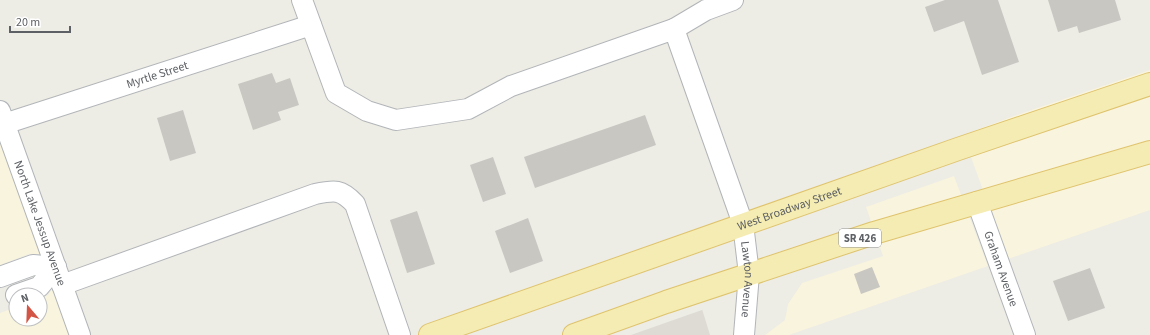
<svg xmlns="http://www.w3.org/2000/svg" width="1150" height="335" font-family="'Source Sans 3',sans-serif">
	<rect width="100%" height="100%" fill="#edece5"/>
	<g fill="#f9f4de">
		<polygon points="1150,70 1150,72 963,135 1014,116"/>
		<polygon points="1150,96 1150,210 1008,259 971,157"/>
		<polygon points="0,142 40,254 29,254 0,265"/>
		<polygon points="954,176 988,266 789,335 765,335 785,320 788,304 802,283 883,256 866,207"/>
		<polygon points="52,289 69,335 0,335 0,313 16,307 16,319 40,319 40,299 48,295"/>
	</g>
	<polygon fill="#dddbd4" points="702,309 710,335 631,335 702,310"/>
	<g fill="#c9c7c2">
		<polygon points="945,0 998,0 1019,62 982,75 964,21 934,32 925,7"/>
		<polygon points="1048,0 1115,0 1121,20 1079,33 1077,26 1058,32"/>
		<polygon points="272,73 276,83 290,78 299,105 278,112 281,120 253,130 238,84"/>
		<polygon points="183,110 196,153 170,161 157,118"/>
		<polygon points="645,115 656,145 535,188 524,157"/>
		<polygon points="493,157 506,194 483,202 470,165"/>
		<polygon points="417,211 435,264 407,273 390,220"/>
		<polygon points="528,218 543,261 510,273 495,231"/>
		<polygon points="872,267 880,287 861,294 854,274"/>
		<polygon points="1090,268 1105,308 1068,321 1053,281"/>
	</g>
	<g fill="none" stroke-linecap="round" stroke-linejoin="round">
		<defs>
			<g id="minor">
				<path id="s1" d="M302,0L336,93L367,111L396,120L468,109L511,86L674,29L743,224L749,274L744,335"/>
				<polyline points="674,29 706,10 733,0"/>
				<path id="s2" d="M0,111L80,335"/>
				<path id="s3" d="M4,124L311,25"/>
				<path id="s4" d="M977,202L1025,335"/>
				<polyline points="0,277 33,265 56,267"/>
				<path d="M62,285L315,194C335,190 341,189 355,204L400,335"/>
				<polyline points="16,295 39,287 56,267"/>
			</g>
			<g id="major">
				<path id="s5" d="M430,335L958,149L1150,84"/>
				<polyline points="574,335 666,302 874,233 1150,152"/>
			</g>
		</defs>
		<use href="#minor" stroke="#b2b5b8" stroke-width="22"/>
		<use href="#major" stroke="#dfc36c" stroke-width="24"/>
		<use href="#minor" stroke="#fff" stroke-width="20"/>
		<use href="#major" stroke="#f5ecb3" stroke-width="22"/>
	</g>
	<g text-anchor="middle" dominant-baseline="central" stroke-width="3.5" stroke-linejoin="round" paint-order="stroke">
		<rect fill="#fff" stroke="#8e9092" stroke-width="1" x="839" y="229" width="42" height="18" rx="3"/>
		<g font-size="11" font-weight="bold" fill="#5d6064">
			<text x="860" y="238">SR 426</text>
		</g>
		<g font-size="12" fill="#5d6064" stroke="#fff">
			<text stroke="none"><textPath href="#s3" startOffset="161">Myrtle Street</textPath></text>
			<text stroke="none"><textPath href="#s5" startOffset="381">West Broadway Street</textPath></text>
			<text stroke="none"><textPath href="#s2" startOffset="119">North Lake Jessup Avenue</textPath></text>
			<text stroke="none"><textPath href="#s4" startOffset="71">Graham Avenue</textPath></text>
			<text stroke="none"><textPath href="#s1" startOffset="722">Lawton Avenue</textPath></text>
		</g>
	</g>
	<g transform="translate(28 307) rotate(341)"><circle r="19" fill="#ffffff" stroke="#bebfc1"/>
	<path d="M0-3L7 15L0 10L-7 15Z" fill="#d35546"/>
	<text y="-6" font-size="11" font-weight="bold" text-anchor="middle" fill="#5d6064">N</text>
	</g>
	<path d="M10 26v6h60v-6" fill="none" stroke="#5d6064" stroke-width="2"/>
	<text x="16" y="26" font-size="12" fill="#5d6064" stroke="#ffffff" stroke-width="3" paint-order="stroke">20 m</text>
</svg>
